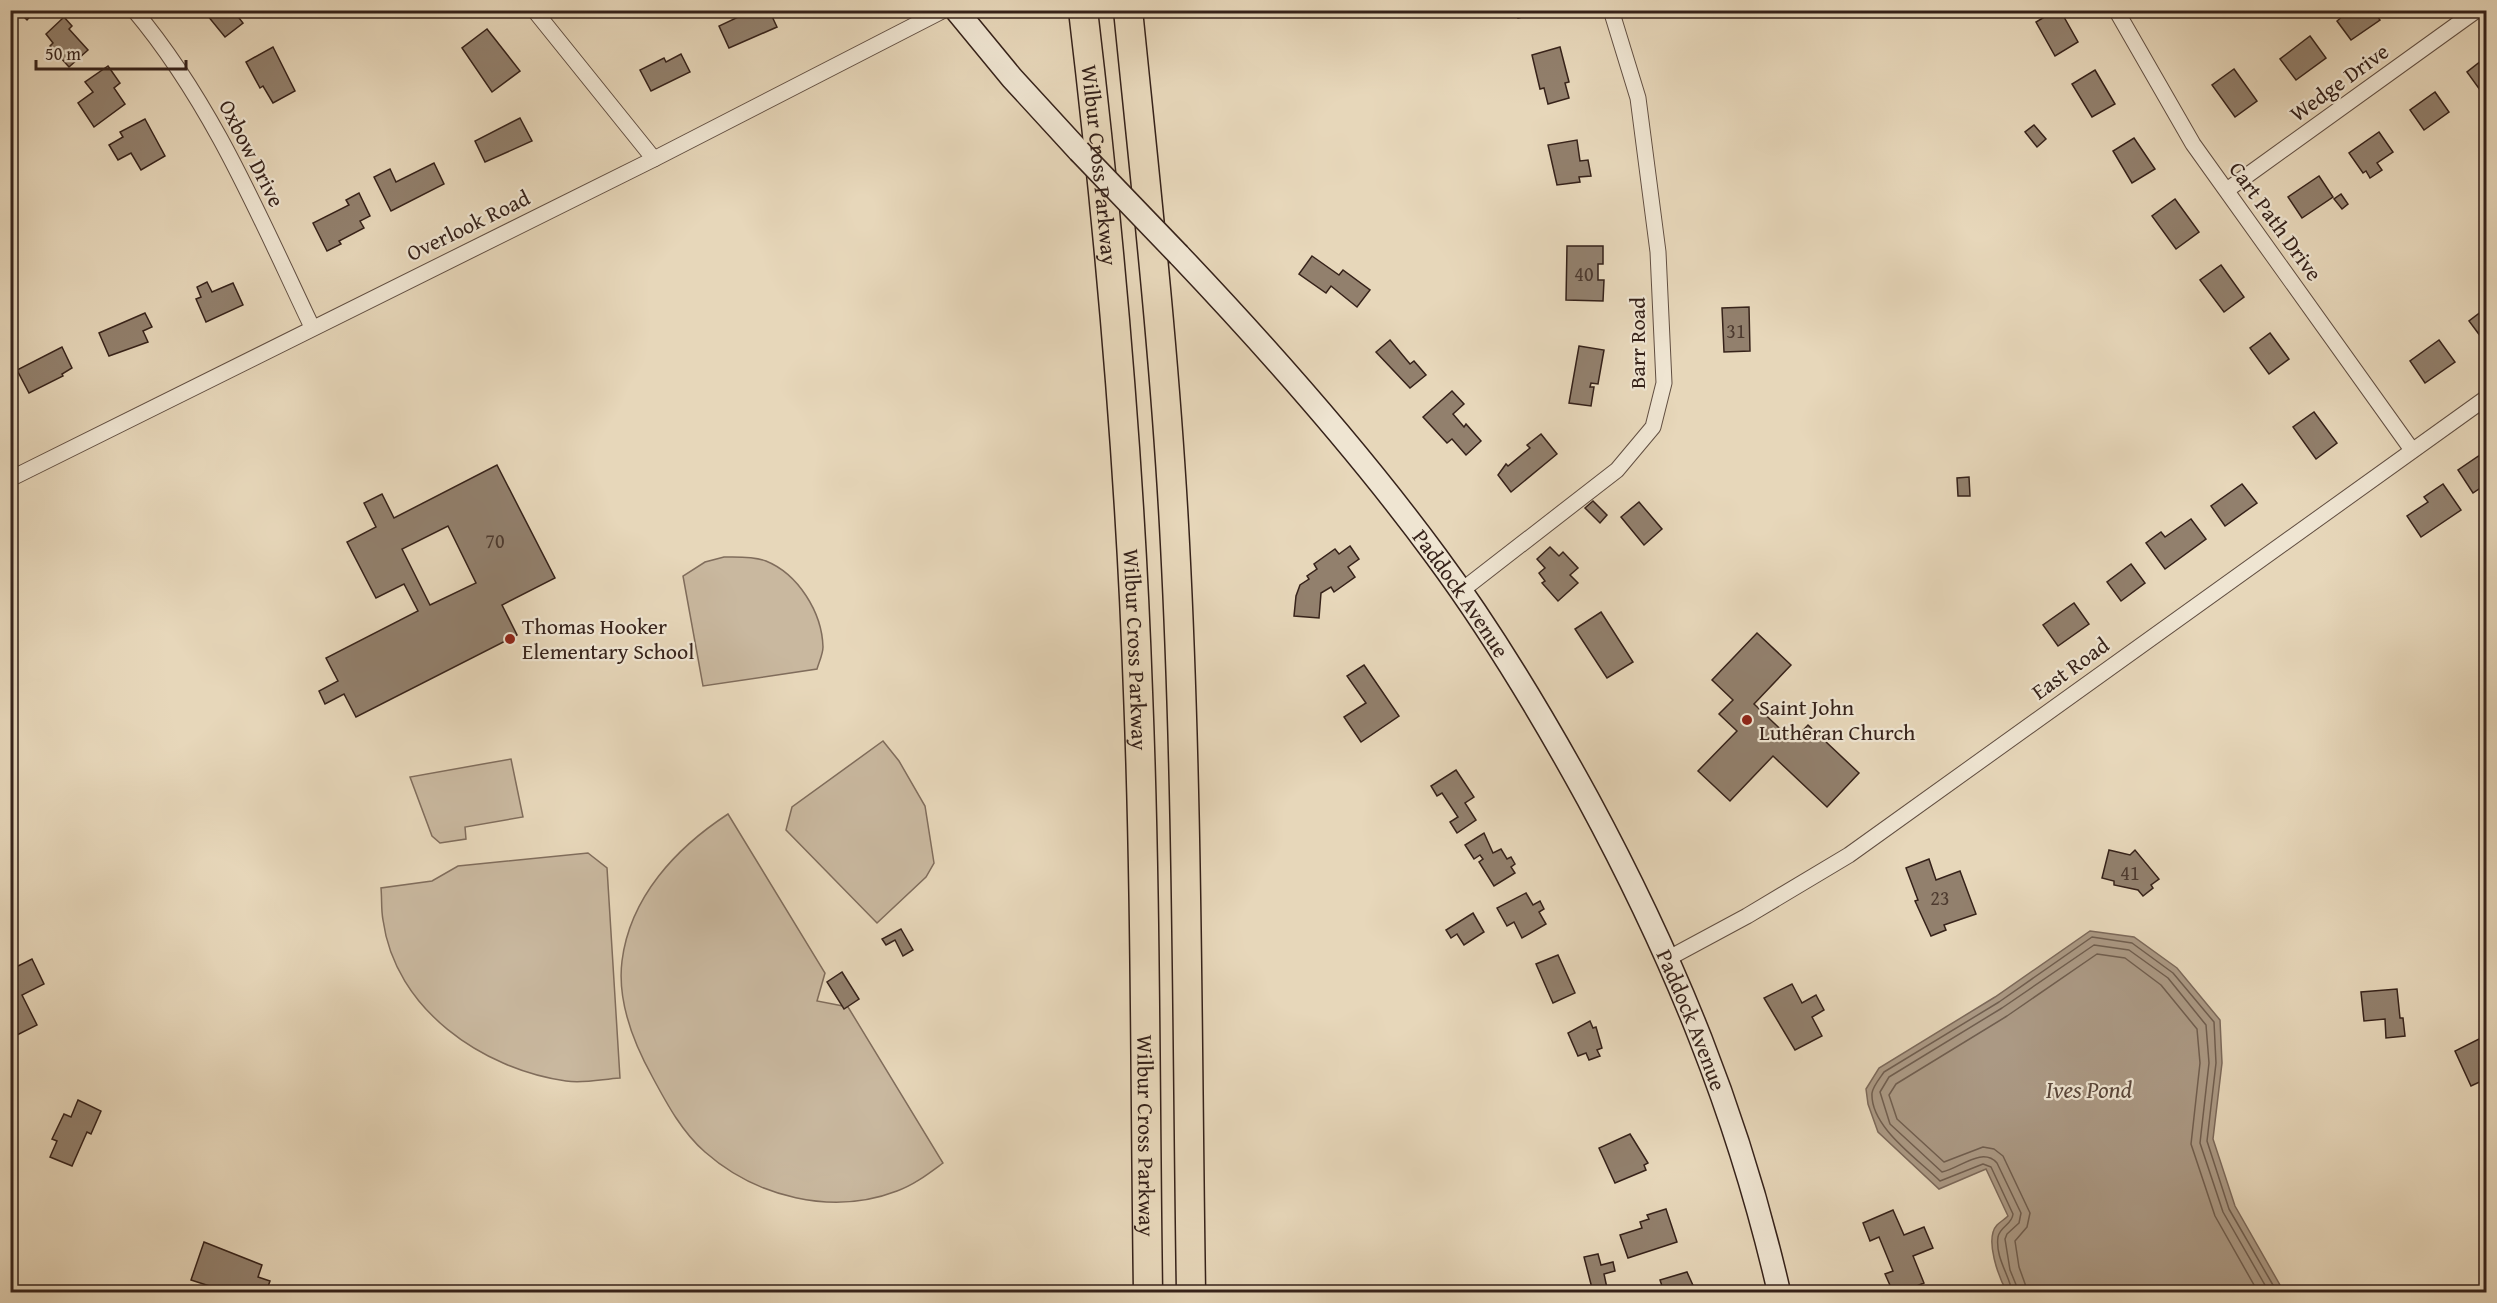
<svg xmlns="http://www.w3.org/2000/svg" width="2497" height="1303" font-family="'Gentium Book Plus',serif">
	<rect width="100%" height="100%" fill="#e7d7ba"/>
	<filter id="stains"><feTurbulence type="fractalNoise" baseFrequency=".00333" numOctaves="4"/><feColorMatrix values="0 0 0 0 .2 0 0 0 0 .09 0 0 0 0 .02 0 0 0 .5 -.17"/></filter>
	<radialGradient id="worn" r=".72"><stop offset=".6" stop-color="#630" stop-opacity="0"/><stop offset="1" stop-color="#630" stop-opacity=".3"/></radialGradient>
	<g fill="#c9b89f" stroke="#806d5c" stroke-width="1.5">
		<path d="M724,557C737,557 753,556 766,561C798,574 822,612 823,647C823,654 819,662 817,669L703,686L683,576L705,562Z"/>
		<polygon points="883,741 899,761 925,806 934,863 926,877 877,923 786,830 792,807"/>
		<polygon points="511,759 523,817 465,827 466,839 440,843 432,836 410,777"/>
		<path d="M728,814L825,973L817,1001L848,1007L943,1163C928,1174 914,1185 897,1191C832,1216 756,1197 705,1152C682,1132 667,1104 653,1078C634,1044 617,1001 622,961C630,897 676,848 728,814Z"/>
		<path d="M588,853L607,868L620,1078C603,1079 583,1084 566,1081C482,1069 395,1009 383,920C381,910 382,899 381,888L432,881L458,866Z"/>
	</g>
	<path fill="#ab9984" stroke="#7c695a" stroke-width="1.5" d="M2090,931L2134,937L2177,968L2220,1020L2222,1063L2213,1139L2235,1206L2284,1292H2007C1999,1278 1984,1239 1997,1225C2000,1222 2005,1219 2008,1216L1986,1169L1939,1189L1878,1132L1868,1104L1866,1089L1879,1068L1995,997Z"/>
	<g fill="none" stroke-linecap="round" stroke-linejoin="round">
		<g stroke="#705e4f" stroke-width="1.5">
			<path d="M2012,1292C2010,1276 1995,1258 1998,1237C2000,1226 2012,1225 2013,1214L1991,1167L1983,1164L1940,1181C1918,1159 1870,1127 1872,1093C1873,1086 1880,1078 1884,1072L1999,1002L2092,937L2132,943L2173,973L2214,1022L2216,1063L2207,1141L2229,1209L2277,1292"/>
			<path d="M2019,1292L2010,1270L2005,1239L2007,1234L2019,1223L2021,1213L1997,1163C1982,1146 1959,1169 1942,1172L1890,1124L1880,1092L1889,1077L2002,1008L2094,945L2129,950L2168,978L2206,1025L2209,1063L2200,1143L2223,1212L2269,1292"/>
			<polyline points="2028,1292 2019,1267 2015,1241 2027,1227 2030,1213 2003,1156 1994,1149 1983,1147 1944,1162 1897,1119 1889,1095 1896,1084 2007,1016 2097,954 2125,958 2161,985 2197,1029 2200,1063 2191,1144 2215,1216 2258,1292"/>
		</g>
	</g>
	<g fill="#92806d" stroke="#36221a" stroke-width="1.5" fill-rule="evenodd">
		<polygon points="17,10 36,10 27,20"/>
		<polygon points="210,10 233,10 243,23 225,37 207,15"/>
		<polygon points="753,10 769,10 777,27 729,48 719,26"/>
		<polygon points="1516,10 1546,10 1546,11 1518,18"/>
		<polygon points="2056,10 2060,10 2078,42 2055,56 2036,22"/>
		<polygon points="2350,10 2373,10 2380,20 2351,40 2337,21"/>
		<polygon points="64,17 72,26 69,29 88,50 69,67 50,46 53,43 46,34"/>
		<polygon points="487,29 520,71 492,92 462,48"/>
		<polygon points="2310,36 2326,58 2296,80 2280,59"/>
		<polygon points="273,47 295,91 273,103 263,86 260,88 246,62"/>
		<polygon points="1560,47 1569,82 1565,83 1569,98 1548,104 1544,88 1540,89 1532,55"/>
		<polygon points="681,54 690,72 651,91 640,70 664,58 666,62"/>
		<polygon points="2486,57 2486,85 2480,90 2467,72"/>
		<polygon points="108,66 120,83 114,88 125,104 94,127 78,103 93,92 85,82"/>
		<polygon points="2234,69 2257,101 2235,117 2212,85"/>
		<polygon points="2095,70 2115,104 2092,117 2072,84"/>
		<polygon points="2435,92 2449,112 2424,130 2410,110"/>
		<polygon points="520,118 532,141 485,162 475,141"/>
		<polygon points="145,119 165,156 141,170 131,153 118,160 109,145 123,137 120,132"/>
		<polygon points="2034,125 2046,139 2037,147 2025,132"/>
		<polygon points="2379,132 2393,152 2377,163 2382,170 2370,178 2366,171 2363,173 2349,153"/>
		<polygon points="2134,138 2155,169 2132,183 2113,151"/>
		<polygon points="1577,140 1580,161 1588,160 1591,176 1579,177 1580,182 1557,185 1548,145"/>
		<polygon points="434,163 444,184 391,211 374,177 390,169 396,182"/>
		<polygon points="2319,176 2333,197 2302,218 2288,197"/>
		<polygon points="359,193 370,216 360,221 364,228 339,241 341,244 327,251 313,223 349,205 346,200"/>
		<polygon points="2341,194 2348,204 2342,209 2334,199"/>
		<polygon points="2175,199 2199,232 2176,249 2152,216"/>
		<polygon points="1567,246 1603,246 1603,264 1598,264 1598,280 1604,280 1603,301 1566,300"/>
		<polygon points="1312,256 1339,275 1343,270 1370,290 1357,307 1331,286 1326,293 1299,274"/>
		<polygon points="2221,265 2244,297 2224,312 2200,280"/>
		<polygon points="207,282 212,292 233,283 243,305 206,322 196,299 201,297 197,287"/>
		<polygon points="1749,307 1750,351 1724,352 1722,308"/>
		<polygon points="2486,308 2486,339 2484,341 2469,321"/>
		<polygon points="145,313 152,327 143,331 148,342 109,356 99,333"/>
		<polygon points="2270,333 2289,359 2269,374 2250,348"/>
		<polygon points="1390,340 1410,364 1414,361 1426,375 1410,388 1376,352"/>
		<polygon points="2439,340 2455,362 2425,383 2410,361"/>
		<polygon points="1579,346 1604,350 1598,384 1591,383 1590,387 1594,387 1591,406 1569,403"/>
		<polygon points="62,347 72,368 62,374 63,376 29,393 17,370"/>
		<polygon points="1452,391 1464,404 1453,414 1464,427 1466,424 1481,441 1466,455 1452,439 1447,443 1423,417"/>
		<polygon points="2314,412 2337,443 2316,459 2293,427"/>
		<polygon points="1541,434 1557,454 1511,492 1498,475 1506,464 1508,466 1530,448 1527,445"/>
		<polygon points="2486,451 2486,484 2473,493 2458,470"/>
		<path d="M497,465L555,578L502,605L517,635L356,717L344,694L325,704L319,691L338,681L326,658L418,611L404,584L376,598L347,542L376,527L364,503L382,494L394,518ZM448,526L476,583L430,605L402,549Z"/>
		<polygon points="1969,477 1970,496 1958,496 1957,478"/>
		<polygon points="2242,484 2257,503 2225,526 2211,506"/>
		<polygon points="2443,484 2461,510 2421,537 2407,516 2428,502 2424,497"/>
		<polygon points="1593,501 1607,515 1600,523 1585,508"/>
		<polygon points="1639,502 1662,529 1644,545 1621,517"/>
		<polygon points="2191,519 2206,539 2165,569 2146,543 2161,532 2165,537"/>
		<polygon points="1350,546 1359,559 1348,567 1355,577 1334,592 1331,587 1321,593 1319,618 1294,616 1296,596 1300,585 1309,579 1307,576 1317,569 1314,564 1335,549 1339,554"/>
		<polygon points="1550,547 1559,556 1563,552 1578,568 1570,575 1578,583 1558,601 1542,583 1545,581 1539,573 1545,568 1537,559"/>
		<polygon points="2131,564 2145,583 2121,601 2107,582"/>
		<polygon points="2074,603 2089,624 2058,646 2043,625"/>
		<polygon points="1601,612 1633,662 1607,678 1575,629"/>
		<polygon points="1757,633 1791,665 1754,704 1793,741 1808,725 1859,773 1827,807 1773,756 1730,801 1698,771 1737,731 1719,714 1733,700 1712,680"/>
		<polygon points="1364,665 1399,716 1361,742 1344,717 1366,703 1347,676"/>
		<polygon points="1456,770 1474,797 1465,803 1476,820 1457,833 1450,822 1458,817 1442,793 1437,796 1431,786"/>
		<polygon points="1484,833 1493,853 1501,849 1507,859 1511,857 1515,864 1511,867 1515,873 1494,886 1479,862 1483,859 1480,855 1474,859 1465,845"/>
		<polygon points="2109,850 2130,855 2135,850 2159,879 2151,885 2153,888 2143,896 2138,890 2114,885 2114,881 2102,878"/>
		<polygon points="1929,859 1936,880 1960,871 1976,914 1944,925 1946,930 1931,936 1915,901 1918,900 1906,868"/>
		<polygon points="1526,893 1533,905 1540,901 1544,909 1539,912 1546,924 1522,938 1514,922 1507,926 1497,908"/>
		<polygon points="1473,913 1484,932 1464,945 1457,934 1451,938 1446,930"/>
		<polygon points="901,929 913,950 903,956 895,940 886,945 882,939"/>
		<polygon points="1558,955 1575,993 1553,1003 1536,964"/>
		<polygon points="32,959 44,984 22,995 37,1025 13,1037 10,970"/>
		<polygon points="842,972 859,999 844,1009 827,982"/>
		<polygon points="1792,984 1802,1003 1816,995 1824,1010 1812,1017 1822,1036 1795,1050 1764,998"/>
		<polygon points="2397,989 2400,1018 2403,1018 2405,1036 2386,1038 2385,1019 2364,1021 2361,992"/>
		<polygon points="1590,1021 1593,1028 1596,1027 1602,1048 1597,1050 1600,1056 1589,1060 1586,1053 1578,1056 1568,1033"/>
		<polygon points="2485,1036 2486,1079 2471,1086 2455,1051"/>
		<polygon points="78,1100 101,1111 91,1134 87,1132 72,1166 50,1157 57,1141 52,1139 64,1114 71,1117"/>
		<polygon points="1630,1134 1648,1163 1644,1165 1646,1170 1615,1183 1599,1148"/>
		<polygon points="1666,1209 1677,1242 1628,1258 1620,1235 1642,1228 1640,1222 1649,1219 1647,1215"/>
		<polygon points="1893,1210 1904,1235 1924,1227 1933,1248 1913,1256 1924,1283 1902,1292 1893,1292 1885,1274 1893,1271 1879,1237 1870,1241 1863,1223"/>
		<polygon points="204,1242 262,1265 258,1277 270,1281 266,1292 228,1292 191,1280"/>
		<polygon points="1598,1254 1601,1265 1613,1262 1615,1271 1604,1274 1607,1288 1593,1292 1584,1257"/>
		<polygon points="1687,1272 1696,1292 1664,1292 1660,1280"/>
	</g>
	<g fill="none" stroke-linecap="round" stroke-linejoin="round">
		<defs>
			<g id="street">
				<path d="M134,10C213,104 260,218 312,327"/>
				<polyline points="534,10 654,159"/>
				<polyline points="2116,10 2193,144 2412,450"/>
				<polyline points="2227,190 2477,10"/>
				<polyline points="10,479 654,159 944,10"/>
				<polyline points="1461,591 1617,470 1653,427 1664,383 1658,252 1638,98 1611,10"/>
				<polyline points="1669,958 1747,916 1849,855 2486,398"/>
			</g>
			<g id="secondary">
				<polyline points="956,10 1012,78 1079,151"/>
				<path id="s1" d="M1179,255C1270,351 1358,450 1436,556C1493,633 1542,715 1588,799C1675,960 1738,1114 1779,1292"/>
			</g>
			<g id="highway">
				<path id="s2" d="M1083,10C1110,237 1130,464 1138,692C1146,892 1145,1093 1148,1292"/>
				<path d="M1128,10C1146,188 1166,366 1175,544C1188,793 1187,1043 1191,1292"/>
			</g>
		</defs>
		<use href="#street" stroke="#624f42" stroke-width="17"/>
		<use href="#secondary" stroke="#36221a" stroke-width="25"/>
		<use href="#highway" stroke="#36221a" stroke-width="31"/>
		<use href="#street" stroke="#efe5d2" stroke-width="15"/>
		<use href="#secondary" stroke="#efe5d2" stroke-width="22"/>
		<use href="#highway" stroke="#e7d7ba" stroke-width="28"/>
		<defs>
			<polyline id="secondary-bridge" points="1079,151 1179,255"/>
		</defs>
		<use href="#secondary-bridge" stroke="#36221a" stroke-width="25" stroke-linecap="butt"/>
		<use href="#secondary-bridge" stroke="#efe5d2" stroke-width="22"/>
	</g>
	<g fill="#8f2418" stroke="#efe5d2" stroke-width="2">
		<circle cx="510" cy="639" r="6"/>
		<circle cx="1747" cy="720" r="6"/>
	</g>
	<g text-anchor="middle" dominant-baseline="central" stroke-width="4.5" stroke-linejoin="round" paint-order="stroke">
		<g font-size="20" fill="#4d3a2f">
			<text x="1584" y="273">40</text>
			<text x="1736" y="330">31</text>
			<text x="495" y="540">70</text>
			<text x="2130" y="872">41</text>
			<text x="1940" y="897">23</text>
		</g>
		<g font-size="22" fill="#36221a" stroke="#efe5d2">
			<text transform="translate(2339 82) rotate(-36)">Wedge Drive</text>
			<text transform="translate(252 153) rotate(63)">Oxbow Drive</text>
			<text stroke="none"><textPath href="#s2" startOffset="156">Wilbur Cross Parkway</textPath></text>
			<text transform="translate(2276 221) rotate(54)">Cart Path Drive</text>
			<text transform="translate(468 225) rotate(-26)">Overlook Road</text>
			<text transform="translate(1637 343) rotate(-90)">Barr Road</text>
			<text stroke="none"><textPath href="#s1" startOffset="441">Paddock Avenue</textPath></text>
			<text stroke="none"><textPath href="#s2" startOffset="642">Wilbur Cross Parkway</textPath></text>
			<text transform="translate(2070 668) rotate(-36)">East Road</text>
			<text stroke="none"><textPath href="#s1" startOffset="927">Paddock Avenue</textPath></text>
			<text stroke="none"><textPath href="#s2" startOffset="1128">Wilbur Cross Parkway</textPath></text>
		</g>
		<g font-size="22" fill="#36221a" stroke="#efe5d2" text-anchor="start">
			<text x="522" y="626">Thomas Hooker<tspan x="522" dy="25">Elementary School</tspan></text>
			<text x="1759" y="707">Saint John<tspan x="1759" dy="25">Lutheran Church</tspan></text>
		</g>
		<g font-size="24" font-style="italic" fill="#59463a" stroke="#efe5d2">
			<text x="2089" y="1089">Ives Pond</text>
		</g>
	</g>
	<rect width="2497" height="1303" fill="none" stroke="#e7d7ba" stroke-width="36"/>
	<rect x="12" y="12" width="2473" height="1279" fill="none" stroke="#36221a" stroke-width="3"/>
	<rect x="18" y="18" width="2461" height="1267" fill="none" stroke="#36221a" stroke-width="1.5"/>
	<path d="M36 60v9h150v-9" fill="none" stroke="#36221a" stroke-width="3"/>
	<text x="45" y="60" font-size="18" fill="#36221a" stroke="#efe5d2" stroke-width="4.5" paint-order="stroke">50 m</text>
	<rect width="100%" height="100%" filter="url(#stains)"/>
	<rect width="100%" height="100%" fill="url(#worn)"/>
</svg>
